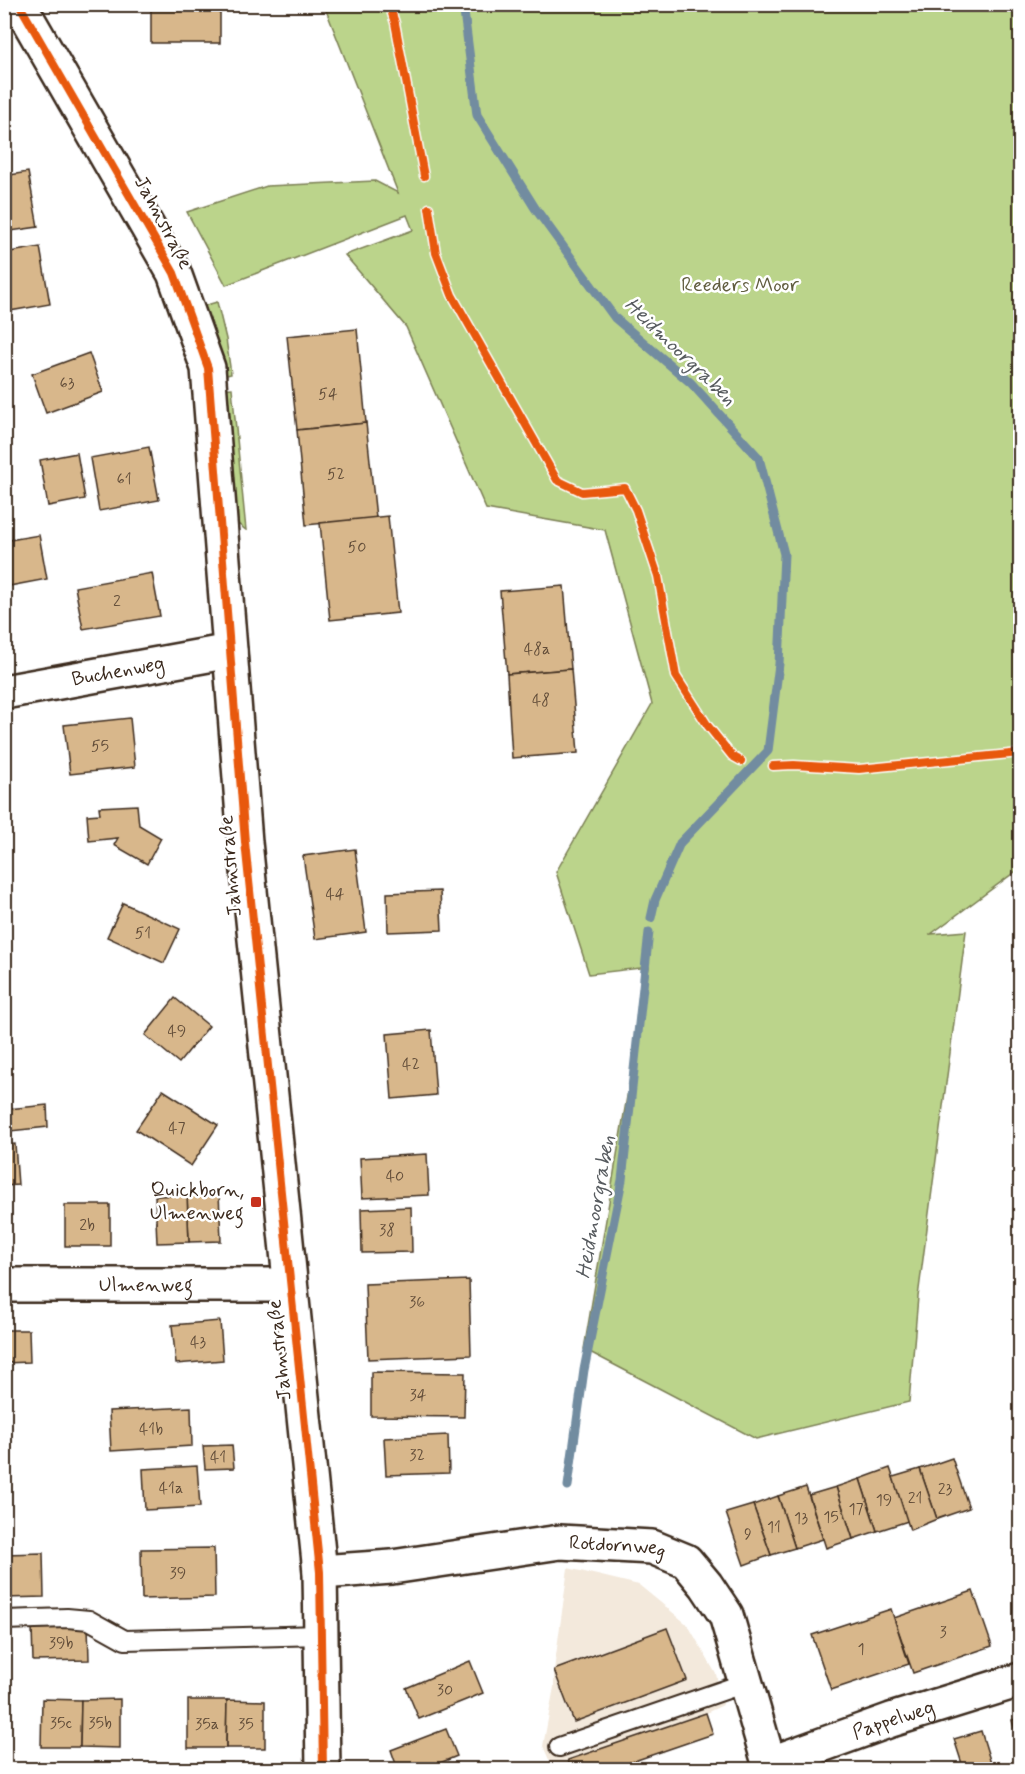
<svg xmlns="http://www.w3.org/2000/svg" width="1025" height="1774" font-family="Mynerve,sans-serif">
	<rect width="100%" height="100%" fill="#fff"/>
	<filter id="ink" filterUnits="userSpaceOnUse"><feTurbulence type="fractalNoise" baseFrequency=".0167" numOctaves="2"/><feDisplacementMap in="SourceGraphic" scale="12" xChannelSelector="R" yChannelSelector="G"/><feConvolveMatrix kernelMatrix="1 2 1 2 8 2 1 2 1" color-interpolation-filters="sRGB"/></filter>
	<g filter="url(#ink)">
		<polygon fill="#f3e9dc" points="568,1568 639,1585 688,1625 716,1674 723,1705 706,1713 713,1734 608,1769 553,1769 543,1746 554,1687 554,1670"/>
		<g fill="#bbd48b" stroke="#7b7f54" stroke-width="1.5">
			<polygon points="324,5 1020,5 1020,868 931,934 966,931 918,1297 909,1402 756,1439 584,1349 649,967 589,974 556,872 652,704 605,530 486,509 406,327 345,255 413,230 407,215 226,285 187,212 267,186 375,181 398,193"/>
			<polygon points="217,302 226,339 231,374 219,377 203,306"/>
			<polygon points="232,388 246,530 233,520 220,389"/>
		</g>
		<g fill="none" stroke-linecap="round" stroke-linejoin="round">
			<g stroke="#728ca0" stroke-width="9">
				<polyline points="463,4 477,115 535,208 615,318 691,383 759,458 784,554 779,664 768,751 680,843 655,900 651,918"/>
				<polyline points="568,1486 584,1370 622,1180 649,932"/>
			</g>
		</g>
		<g fill="#d8b78b" stroke="#3b2a1e" stroke-width="1.5">
			<rect x="151" y="4" width="69" height="39"/>
			<polygon points="28,172 38,227 4,232 4,176"/>
			<polygon points="40,247 50,304 4,312 4,253"/>
			<polygon points="357,329 366,423 297,430 287,336"/>
			<polygon points="89,353 103,392 46,413 32,374"/>
			<polygon points="366,423 376,518 306,525 297,430"/>
			<polygon points="149,447 159,500 99,511 90,458"/>
			<polygon points="77,453 85,499 48,506 40,460"/>
			<polygon points="388,516 398,613 330,620 320,523"/>
			<polygon points="39,535 47,579 4,587 4,541"/>
			<polygon points="152,573 160,616 83,629 75,587"/>
			<polygon points="564,586 571,669 507,674 500,591"/>
			<polygon points="571,669 578,753 512,758 507,674"/>
			<polygon points="130,718 135,767 70,774 64,725"/>
			<polygon points="137,805 139,825 161,838 147,864 114,845 118,838 89,841 87,815 100,814 99,807"/>
			<polygon points="355,849 366,932 315,939 303,856"/>
			<polygon points="440,891 442,930 388,932 387,893"/>
			<polygon points="123,903 180,929 164,963 107,937"/>
			<polygon points="175,998 209,1026 179,1063 145,1035"/>
			<polygon points="431,1030 436,1095 392,1099 387,1034"/>
			<polygon points="163,1090 218,1125 191,1166 136,1130"/>
			<polygon points="47,1105 48,1127 10,1131 8,1109"/>
			<polygon points="15,1144 18,1185 4,1186 4,1145"/>
			<polygon points="427,1154 429,1195 362,1198 360,1158"/>
			<polygon points="219,1193 221,1241 189,1242 187,1195"/>
			<polygon points="187,1195 189,1242 157,1243 155,1196"/>
			<rect x="65" y="1205" width="45" height="41"/>
			<polygon points="411,1207 412,1252 362,1253 361,1209"/>
			<polygon points="469,1280 471,1355 368,1359 365,1284"/>
			<polygon points="220,1321 223,1360 176,1364 172,1325"/>
			<polygon points="4,1330 29,1330 30,1362 4,1363"/>
			<polygon points="371,1372 465,1373 464,1417 371,1416"/>
			<polygon points="191,1407 192,1446 111,1451 109,1411"/>
			<polygon points="448,1435 449,1473 386,1475 384,1438"/>
			<polygon points="232,1445 234,1468 205,1469 203,1446"/>
			<polygon points="952,1458 969,1508 937,1519 920,1469"/>
			<polygon points="197,1466 200,1507 145,1510 143,1469"/>
			<polygon points="890,1468 908,1521 877,1531 860,1479"/>
			<polygon points="920,1469 937,1519 910,1530 893,1477"/>
			<polygon points="860,1479 877,1531 853,1539 836,1487"/>
			<polygon points="806,1487 823,1539 795,1548 778,1496"/>
			<polygon points="836,1487 853,1539 826,1548 809,1495"/>
			<polygon points="778,1496 795,1548 771,1555 753,1505"/>
			<polygon points="753,1505 771,1555 744,1565 726,1513"/>
			<polygon points="214,1548 215,1597 142,1599 141,1549"/>
			<polygon points="43,1553 44,1597 4,1598 4,1554"/>
			<polygon points="973,1591 992,1646 913,1673 894,1618"/>
			<polygon points="891,1609 909,1664 831,1690 812,1635"/>
			<polygon points="88,1626 89,1660 33,1661 32,1627"/>
			<polygon points="667,1628 687,1680 574,1722 554,1670"/>
			<polygon points="470,1661 483,1693 419,1719 406,1688"/>
			<polygon points="42,1699 81,1700 80,1747 41,1747"/>
			<polygon points="120,1699 120,1748 80,1747 81,1700"/>
			<polygon points="188,1700 227,1700 226,1748 188,1748"/>
			<polygon points="227,1700 265,1701 265,1748 226,1748"/>
			<polygon points="706,1713 713,1734 608,1770 571,1770 568,1760"/>
			<polygon points="1020,1718 1020,1751 1012,1720"/>
			<polygon points="446,1729 457,1756 423,1770 398,1770 391,1750"/>
			<polygon points="981,1731 993,1770 964,1770 954,1739"/>
		</g>
		<g fill="none" stroke-linecap="round" stroke-linejoin="round">
			<defs>
				<g id="service">
					<polyline points="4,1620 67,1618 89,1620 125,1640 321,1635"/>
					<polyline points="559,1747 745,1683"/>
				</g>
				<g id="minor">
					<polyline points="19,4 174,273 208,368 245,842 320,1572 323,1770"/>
					<path id="s1" d="M4,692L230,651"/>
					<path id="s2" d="M4,1285H289"/>
					<path id="s3" d="M320,1572L392,1567L560,1542L652,1547L686,1561L706,1585L726,1615L771,1770"/>
					<path id="s4" d="M769,1764L891,1720L1020,1680"/>
				</g>
			</defs>
			<use href="#service" stroke="#3b2a1e" stroke-width="22"/>
			<use href="#minor" stroke="#3b2a1e" stroke-width="38"/>
			<use href="#service" stroke="#fff" stroke-width="18"/>
			<use href="#minor" stroke="#fff" stroke-width="33"/>
			<defs>
				<g id="cycleway">
					<polyline points="19,4 174,273 208,368 245,842 320,1572 323,1770"/>
					<polyline points="389,4 395,23 424,176"/>
					<polyline points="429,208 436,253 452,295 557,480 582,492 625,488 636,510 658,576 676,676 708,726 732,756 741,761"/>
					<polyline points="773,766 794,765 859,769 1020,753"/>
				</g>
			</defs>
			<use href="#cycleway" stroke="#fff" stroke-width="11"/>
			<use href="#cycleway" stroke="#e8590c" stroke-width="8"/>
		</g>
	</g>
	<rect fill="#c8321e" stroke="#fff" stroke-width="2" x="250" y="1196" width="12" height="12" rx="3"/>
	<g text-anchor="middle" dominant-baseline="central" stroke-width="5" stroke-linejoin="round" paint-order="stroke">
		<g font-size="16" fill="#624d39">
			<text x="67" y="383">63</text>
			<text x="328" y="394">54</text>
			<text x="336" y="474">52</text>
			<text x="124" y="479">61</text>
			<text x="357" y="547">50</text>
			<text x="117" y="601">2</text>
			<text x="537" y="649">48a</text>
			<text x="541" y="700">48</text>
			<text x="100" y="746">55</text>
			<text x="335" y="894">44</text>
			<text x="143" y="933">51</text>
			<text x="177" y="1031">49</text>
			<text x="411" y="1064">42</text>
			<text x="177" y="1128">47</text>
			<text x="395" y="1176">40</text>
			<text x="87" y="1225">2b</text>
			<text x="387" y="1230">38</text>
			<text x="417" y="1302">36</text>
			<text x="198" y="1342">43</text>
			<text x="418" y="1395">34</text>
			<text x="151" y="1429">41b</text>
			<text x="417" y="1455">32</text>
			<text x="218" y="1457">41</text>
			<text x="171" y="1488">41a</text>
			<text x="945" y="1489">23</text>
			<text x="915" y="1498">21</text>
			<text x="884" y="1500">19</text>
			<text x="856" y="1509">17</text>
			<text x="831" y="1517">15</text>
			<text x="801" y="1518">13</text>
			<text x="774" y="1527">11</text>
			<text x="748" y="1534">9</text>
			<text x="178" y="1573">39</text>
			<text x="943" y="1632">3</text>
			<text x="61" y="1643">39b</text>
			<text x="861" y="1649">1</text>
			<text x="445" y="1690">30</text>
			<text x="61" y="1723">35c</text>
			<text x="100" y="1723">35b</text>
			<text x="207" y="1724">35a</text>
			<text x="246" y="1724">35</text>
		</g>
		<g font-size="20" fill="#3b2a1e" stroke="#fff">
			<text transform="translate(163 223) rotate(62)">Jahnstraße</text>
			<text stroke="none"><textPath href="#s1" startOffset="116">Buchenweg</textPath></text>
			<text transform="translate(231 866) rotate(-95)">Jahnstraße</text>
			<text stroke="none"><textPath href="#s2" startOffset="142">Ulmenweg</textPath></text>
			<text transform="translate(280 1350) rotate(-96)">Jahnstraße</text>
			<text stroke="none"><textPath href="#s3" startOffset="300">Rotdornweg</textPath></text>
			<text stroke="none"><textPath href="#s4" startOffset="132">Pappelweg</textPath></text>
		</g>
		<g font-size="20" fill="#615d3f" stroke="#fff">
			<text x="740" y="285">Reeders Moor</text>
		</g>
		<g font-size="20" fill="#3b2a1e" stroke="#fff" text-anchor="end">
			<text x="244" y="1190">Quickborn,<tspan x="244" dy="23">Ulmenweg</tspan></text>
		</g>
		<g font-size="21" font-style="italic" fill="#575b5f" stroke="#fff">
			<text transform="translate(680 352) rotate(44)">Heidmoorgraben</text>
			<text transform="translate(596 1207) rotate(-80)">Heidmoorgraben</text>
		</g>
	</g>
	<rect width="1025" height="1774" fill="none" stroke="#fff" stroke-width="24"/>
	<rect x="12" y="12" width="1001" height="1750" fill="none" stroke="#3b2a1e" stroke-width="2" filter="url(#ink)"/>
</svg>
